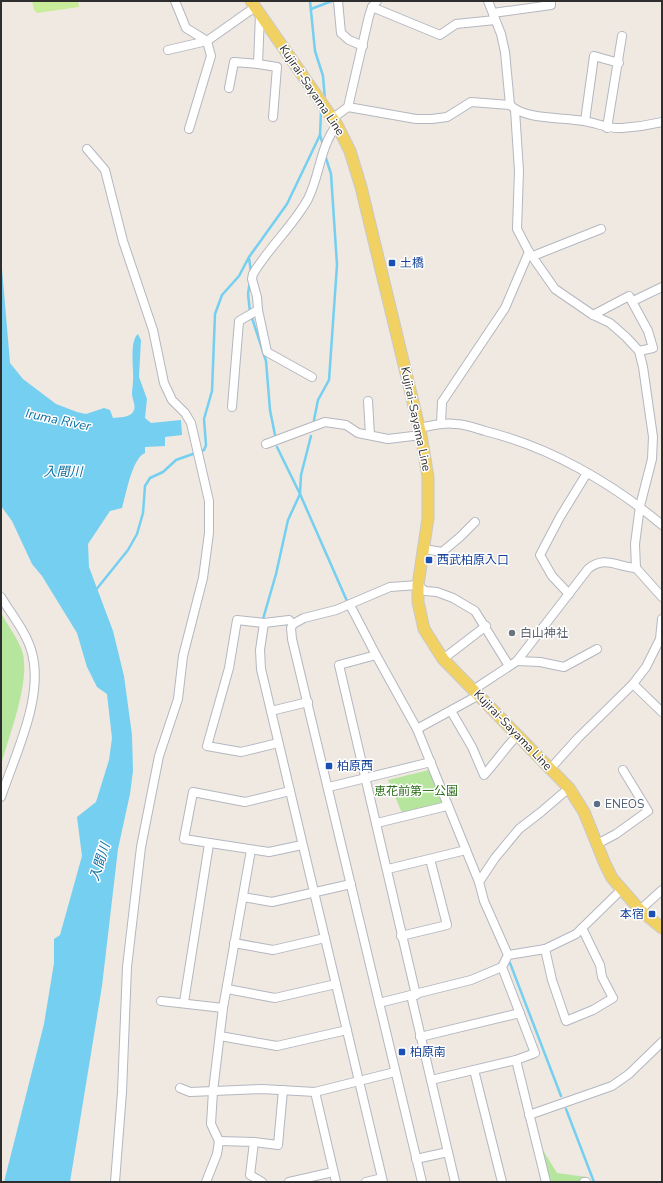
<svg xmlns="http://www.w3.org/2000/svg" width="663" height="1183" font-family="'Nunito Sans','Noto Sans JP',sans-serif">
	<rect width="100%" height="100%" fill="#efe9e1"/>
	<g fill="#b6e59e">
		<path d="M1,613C7,624 16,636 21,648C33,676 9,735 1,765Z"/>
		<polygon points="429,770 443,803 402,813 388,780"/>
		<polygon points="541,1147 557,1173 587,1177 579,1182 549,1182"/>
	</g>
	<polygon fill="#c9ec9a" points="32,1 78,1 79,7 37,13 34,10"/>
	<path fill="#75cff0" d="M1,257L10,363L23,379L56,404L77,412L86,414L104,408L110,410L113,418C119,417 129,418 133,412C137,407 132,399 132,394C132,390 133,385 133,381C134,370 129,341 138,334L141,340L139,377L147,399L145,418L151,423L181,420L182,435L165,437V446L145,447V453C132,458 126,495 122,508L110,511L88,544L89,567L113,631L124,676L132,735L133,771L130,794L118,849L102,986L70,1182H4L44,1024L54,963V939L60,935L82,856L77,817L96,802L109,760L112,738L107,694L97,687L87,667L77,633L42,576L32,564L12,521L1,506Z"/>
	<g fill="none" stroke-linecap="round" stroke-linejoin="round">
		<g stroke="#75cff0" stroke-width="2.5">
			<polyline points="310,1 315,51 323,76 325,100"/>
			<polyline points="311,9 332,1"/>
			<polyline points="321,112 320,135 323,145"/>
			<polyline points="249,258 251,272"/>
			<polyline points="250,281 248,294 250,312"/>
			<polyline points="251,315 266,361 270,410 275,435"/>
			<polyline points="314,420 318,400 329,380 337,265 331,174 325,155"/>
			<polyline points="277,447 300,494 347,601"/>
			<polyline points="95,591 128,550 137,534 143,513 145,486 150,478 163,472 176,460 204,450 206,445 204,419 212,391 215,314 222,295 239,276 249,257 287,204 320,135"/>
			<polyline points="263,619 276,574 288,520 300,494 301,475 311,436"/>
			<polyline points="510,963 561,1096"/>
			<polyline points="566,1109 594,1182"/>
		</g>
		<defs>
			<g id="minor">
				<polyline points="175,1 186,28 207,41 211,56 189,129"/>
				<polyline points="338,1 341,33 349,40 363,46"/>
				<polyline points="488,1 501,34 505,52 510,105"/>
				<polyline points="372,7 440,35 456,24 495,20"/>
				<polyline points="493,13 551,5 551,1"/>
				<polyline points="168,50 207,41 255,7"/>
				<polyline points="258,64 277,67 273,117"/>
				<polyline points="229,88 234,62 258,64 260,14"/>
				<path d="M348,107L416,119H432L447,117L471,102L510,105C525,120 563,117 584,121C597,123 608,129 622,128C636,127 649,125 662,122"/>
				<polyline points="515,110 519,171 517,229 529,252 555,289 593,315 610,323 626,337 639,351 643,367 653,437 652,459 640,506 635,544 636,568"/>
				<polyline points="333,118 348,107 369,16 372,7 377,1"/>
				<polyline points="585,121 594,56 619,63"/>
				<polyline points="607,128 622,36"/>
				<polyline points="87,149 105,170 123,241 153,330 164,383 172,400 185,413 191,423 209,501 209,533 203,578 183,656 178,699 159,756 141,847 127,967 122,1092 115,1182"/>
				<polyline points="533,256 601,229"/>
				<polyline points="633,301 662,287"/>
				<polyline points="258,310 267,352 312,377"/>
				<polyline points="593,315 629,296 648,331 653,348 639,351"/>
				<polyline points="368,401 370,435"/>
				<path d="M232,407L239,321L258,310L257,297L252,279L253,274C269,247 293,226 308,199C320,175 320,146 337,125"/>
				<polyline points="441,424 442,402 505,308 529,252"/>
				<path d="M419,428C431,426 443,422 455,424C465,424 475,428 485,431C549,447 611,482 662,525"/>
				<polyline points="266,444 325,422 346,425 358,433 388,439 421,435"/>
				<polyline points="424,549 442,552 460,537 475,522"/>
				<polyline points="569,594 552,576 540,555 560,517 587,473"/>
				<path d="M1,597C11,614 27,633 32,653C44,697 15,755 1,797"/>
				<polyline points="350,605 376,655"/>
				<polyline points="264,623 260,650 261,669 383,1182"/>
				<polyline points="443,659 486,626"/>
				<polyline points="517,661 540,662 564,667 597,649"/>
				<polyline points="633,684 662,712"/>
				<path d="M473,690L517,661L588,569C605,555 617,567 636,568L662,597"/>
				<polyline points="271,711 308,702"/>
				<path d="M451,711L472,747L484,775C496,762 504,749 517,736"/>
				<polyline points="417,729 479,695"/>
				<polyline points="278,743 241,752 207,746 229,668 237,620 264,623 289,620 293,624"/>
				<polyline points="550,769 578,738 633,684 646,667 660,639 662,619"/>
				<polyline points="329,787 431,762"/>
				<polyline points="290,791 245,802 193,792 184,839 269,852 302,845"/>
				<polyline points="377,823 447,806"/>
				<polyline points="597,844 616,834 648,811 623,770"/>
				<polyline points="388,869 466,850"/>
				<polyline points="243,897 272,902 351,884"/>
				<polyline points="640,910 662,890"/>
				<polyline points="401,936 447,925 430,859"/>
				<polyline points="234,943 273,950 325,938"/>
				<polyline points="545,949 552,980 566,1021 593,1010 613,998 602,977 600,965 582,928"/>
				<polyline points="508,955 484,901 479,882 495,858 519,829 541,812 569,788"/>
				<polyline points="227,989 275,998 336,984"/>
				<polyline points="411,995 455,1182"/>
				<polyline points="416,995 339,665 376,655 417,729 479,882"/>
				<polyline points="161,1001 223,1008"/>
				<polyline points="184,1002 209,844"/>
				<polyline points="379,1003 471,980 502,967 508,955 545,949 576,934 621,890"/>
				<polyline points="220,1036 277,1046 347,1030"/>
				<polyline points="420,1037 520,1013"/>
				<polyline points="516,1060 546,1182"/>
				<polyline points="474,1070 502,1182"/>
				<polyline points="431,1080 516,1060 535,1053 502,967"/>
				<polyline points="180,1088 190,1092 262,1089 315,1092 395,1072"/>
				<polyline points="315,1092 336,1182"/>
				<polyline points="529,1115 612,1086 629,1074 662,1042"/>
				<polyline points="219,1141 254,1142 250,1175 262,1182"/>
				<polyline points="254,1142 278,1145 283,1090"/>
				<polyline points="416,1159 448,1152"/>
				<polyline points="206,1182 217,1154 219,1141 211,1124 213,1091 223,1008 251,850"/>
				<polyline points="289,1182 333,1172"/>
				<polyline points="366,1182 382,1178"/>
				<polyline points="422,1182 292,639 291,628 293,624 304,618 336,610 390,587 418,585 425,591 437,592 453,598 475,611 509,666"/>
				<polyline points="584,1182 586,1182"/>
			</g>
			<polyline id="major" points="251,1 337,125 350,151 361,187 421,435 428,477 428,518 418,585 418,602 424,629 443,659 569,788 584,812 605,864 612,878 640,910 662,928"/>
		</defs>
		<use href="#minor" stroke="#b4b7c1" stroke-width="10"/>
		<use href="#major" stroke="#c9c9c9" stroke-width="13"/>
		<use href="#minor" stroke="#fff" stroke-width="8"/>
		<use href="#major" stroke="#f2d163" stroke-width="11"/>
	</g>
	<g fill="#1a4fb4" stroke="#fff" stroke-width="1.5">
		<rect x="388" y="259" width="8" height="8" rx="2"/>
		<rect x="425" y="556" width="8" height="8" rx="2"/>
		<rect x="325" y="762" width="8" height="8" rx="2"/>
		<rect x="648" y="910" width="8" height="8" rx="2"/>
		<rect x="398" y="1048" width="8" height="8" rx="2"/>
	</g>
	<circle fill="#6b7280" stroke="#fff" stroke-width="1.5" cx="512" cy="633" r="4"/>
	<circle fill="#5c6f8a" stroke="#fff" stroke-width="1.5" cx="597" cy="804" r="4"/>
	<g text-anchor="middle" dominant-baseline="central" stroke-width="3" stroke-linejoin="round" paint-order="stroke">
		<g font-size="12" fill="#2e2e2e" stroke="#fff">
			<text transform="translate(312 90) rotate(56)">Kujirai-Sayama Line</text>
			<text transform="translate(416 419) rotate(78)">Kujirai-Sayama Line</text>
			<text transform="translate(513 730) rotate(46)">Kujirai-Sayama Line</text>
		</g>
		<g font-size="12" fill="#164399" stroke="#fff" text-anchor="start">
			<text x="400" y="263">土橋</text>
			<text x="437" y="560">西武柏原入口</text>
			<text x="337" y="766">柏原西</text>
			<text x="644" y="914" text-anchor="end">本宿</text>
			<text x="410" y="1052">柏原南</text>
		</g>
		<g font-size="12" fill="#5b616d" stroke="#fff" text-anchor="start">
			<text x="520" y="633">白山神社</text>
		</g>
		<g font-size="12" fill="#2c6e1b" stroke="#fff">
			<text x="416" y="791">恵花前第一公園</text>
		</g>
		<g font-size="12" fill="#4e5e75" stroke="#fff" text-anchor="start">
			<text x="605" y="804">ENEOS</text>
		</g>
		<g font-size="13" font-style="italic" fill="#0d6fa3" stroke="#fff">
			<text transform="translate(58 420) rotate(12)">Iruma River</text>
			<text x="63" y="472">入間川</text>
			<text transform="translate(100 862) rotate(-73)">入間川</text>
		</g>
	</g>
	<rect width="663" height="1183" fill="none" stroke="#2e2e2e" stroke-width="4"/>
</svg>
